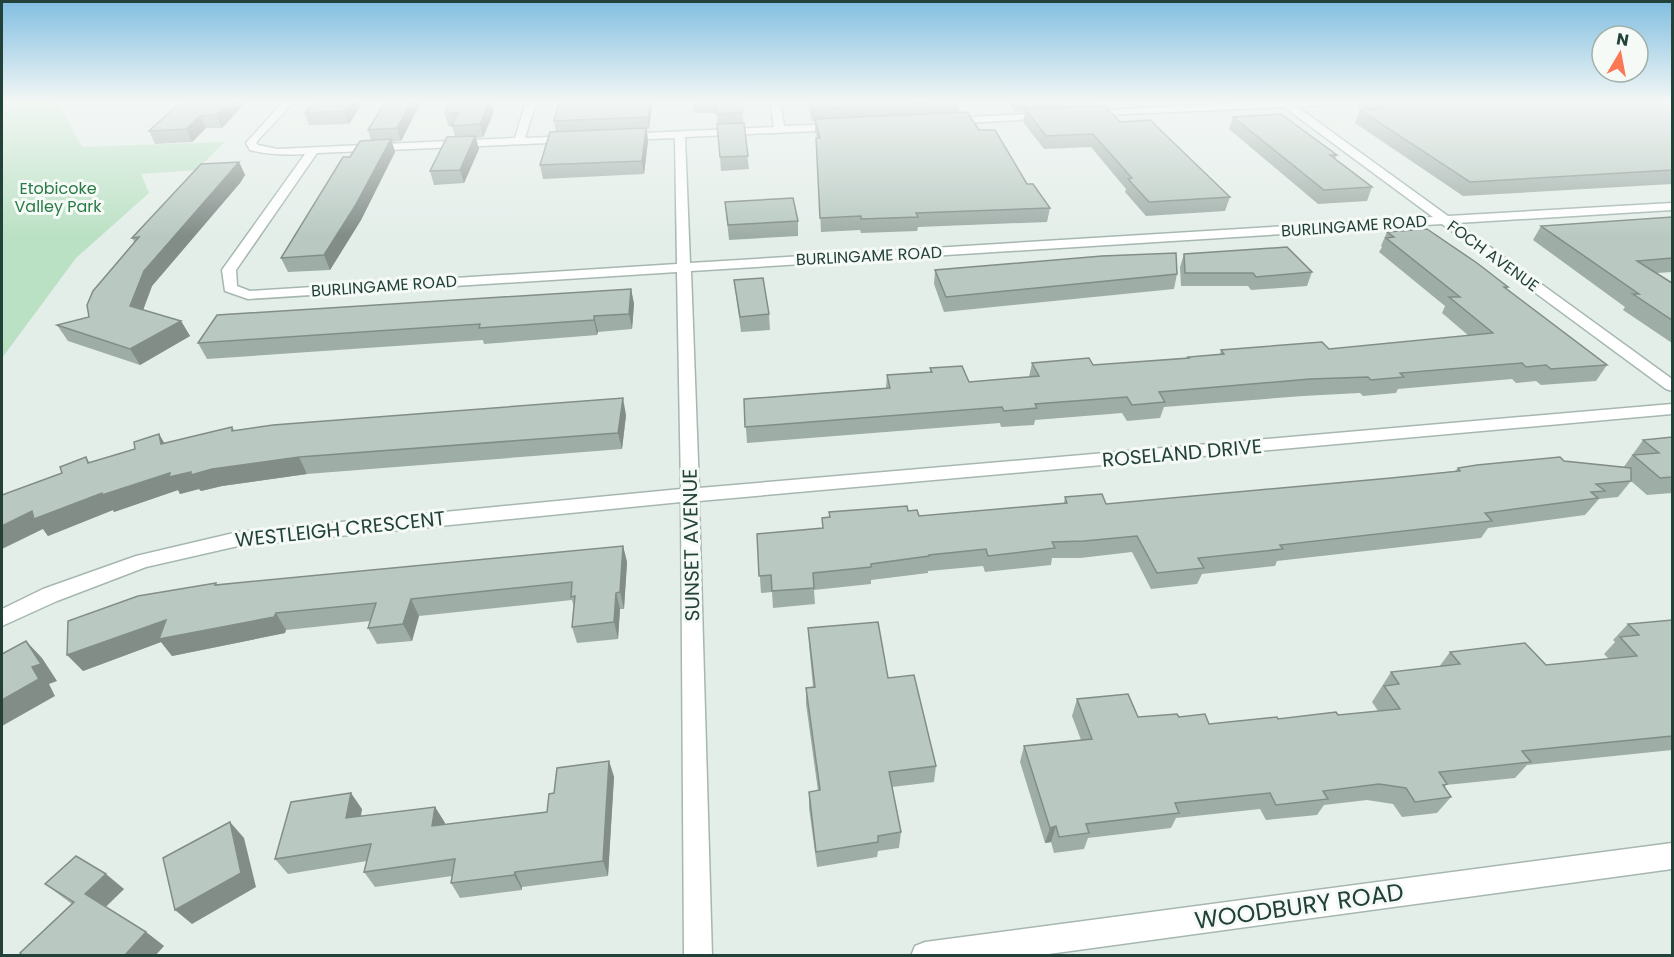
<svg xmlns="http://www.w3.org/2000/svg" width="1674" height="957" font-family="Poppins,sans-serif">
	<rect width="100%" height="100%" fill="#e4eee9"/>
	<polygon fill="#bbe1c4" points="2,102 57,102 82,147 224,142 197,170 141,174 149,193 76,258 2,358"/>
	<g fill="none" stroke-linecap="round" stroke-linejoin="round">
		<defs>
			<g id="minor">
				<path d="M283,102H294L259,139L256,143L258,145L277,149L515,138L526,102H536L525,138L571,136L576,139L571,142L317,153L236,270L237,286L250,291L677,264L675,138L622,140L617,137L622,134L774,127L770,102H780L784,126L837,124L842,127L837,130L685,137L690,263L1433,217L1284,107L1083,116V112L1087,111L1260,102H1332L1327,105L1296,106L1448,216L1672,203V210L1457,223L1672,379V391L1666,389L1442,224L691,271L699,488L1672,404V414L699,501L712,956H684L681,502L238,546L146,567L57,601L2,626V609L43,589L136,556L238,532L681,489L677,272L248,299L225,291L222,270L305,154C286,155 269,155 250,150L246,143Z"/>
				<polygon points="1047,113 1052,116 1051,118 949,124 944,121 949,118"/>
				<polygon points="1672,843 1672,869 1034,956 911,956 915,946 925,942"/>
			</g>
		</defs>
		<use href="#minor" stroke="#a6b7b0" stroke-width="3"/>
		<use href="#minor" fill="#fff" fill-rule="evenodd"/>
	</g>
	<g fill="#9fada7">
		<polygon points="181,102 246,102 222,128 206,128 192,142 155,144 149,131"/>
		<polygon points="363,102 349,124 309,125 305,113"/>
		<polygon points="385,102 421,102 401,141 392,142 395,152 361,220 330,270 288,272 281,258 350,157 371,140 368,130"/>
		<polygon points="692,102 741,102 749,169 721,171 717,113 694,113"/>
		<polygon points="807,102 960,102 959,112 979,130 1027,184 1050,208 1047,222 918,227 917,231 861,233 860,230 821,232 817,138 815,132 815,121 812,121"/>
		<polygon points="1008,102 1095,102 1095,106 1120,122 1230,197 1225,211 1146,216 1125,192 1126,189 1091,147 1044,149 1023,122 1025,111 1015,112"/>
		<polygon points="1353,102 1672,102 1672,184 1463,196 1355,123 1360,110 1363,110"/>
		<polygon points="652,105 649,129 647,129 648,141 644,174 543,179 540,165 556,132 554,121"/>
		<polygon points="494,112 483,137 476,138 479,149 464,183 434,185 430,171 455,136 452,126 448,126 445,113"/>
		<polygon points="1233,117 1337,155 1335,159 1372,187 1367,201 1318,204 1229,129"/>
		<polygon points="239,162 245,175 240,183 152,286 143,310 181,321 190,336 140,365 68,341 57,325 89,317 135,243 132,238"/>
		<polygon points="725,202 798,221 798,236 729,240"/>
		<polygon points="1672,217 1672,272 1657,273 1672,283 1672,343 1623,310 1625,307 1533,240 1541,226"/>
		<polygon points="1387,232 1508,287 1506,289 1607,365 1596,381 1541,385 1536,381 1516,383 1512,379 1398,389 1396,393 1363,396 1360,393 1303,396 1164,407 1160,418 1127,421 1122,413 1035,420 1034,425 1001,427 1000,423 747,443 744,399 886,388 887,375 930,372 930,368 969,382 1029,377 1032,363 1093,365 1187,358 1188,357 1220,354 1221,350 1329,349 1469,336 1442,313 1445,306 1379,252 1382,247 1381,246"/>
		<polygon points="1184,254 1312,272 1307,286 1251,290 1248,286 1181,286 1180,267"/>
		<polygon points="935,270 1177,274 1174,289 944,312 934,284"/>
		<polygon points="734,280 769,314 770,330 741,332"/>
		<polygon points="631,289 634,304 632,329 598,332 597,335 484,344 483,340 207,359 198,343"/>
		<polygon points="626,415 622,449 307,474 222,486 201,491 199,489 180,494 178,490 114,512 113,510 48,536 43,529 62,473 86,457 90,463 135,449 159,434 164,443 232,427 235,431"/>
		<polygon points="1672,437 1672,493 1647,495 1631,481 1618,497 1599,499 1585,515 1488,528 1481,538 1277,561 1275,566 1202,574 1197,584 1151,589 1132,552 1080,558 1052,558 1051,565 985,572 983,566 928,571 928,573 871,580 871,584 814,590 815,604 773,608 772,592 761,593 757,534 822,529 822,518 829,517 829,512 908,511 919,516 1064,503 1065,497 1106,504 1391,478 1455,471 1458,468 1564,461 1623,468 1643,440"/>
		<polygon points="623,546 627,562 624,609 620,609 618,639 577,643 572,627 574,607 572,600 419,616 412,641 377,644 368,628 370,621 286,630 285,633 172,656 161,642 83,671 217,585"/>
		<polygon points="1672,620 1672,750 1527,765 1515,778 1446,785 1445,787 1451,797 1437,813 1402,817 1393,804 1367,800 1324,805 1317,815 1266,820 1260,809 1176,818 1171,828 1088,838 1084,849 1054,853 1051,842 1045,843 1020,762 1024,746 1081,740 1072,716 1077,699 1138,717 1179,717 1209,724 1338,715 1378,711 1372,702 1391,672 1439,667 1450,652 1546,665 1609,659 1604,654 1615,642 1613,640 1628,624"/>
		<polygon points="808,628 888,678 936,766 934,782 892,787 901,832 899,848 878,851 877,857 817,867 809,808 809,792 818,791 806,704 806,688 813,687 809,645"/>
		<polygon points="609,761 614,777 608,876 522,887 522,890 460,898 451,883 452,876 375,887 364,872 367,861 288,874 275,859 362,809 361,816 435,807 445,823 444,825 547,812 554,793"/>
		<polygon points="45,884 124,889 106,907 146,932 164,946 72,904"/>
	</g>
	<g fill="#828d88">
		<polygon points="229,102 246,102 222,128 216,115"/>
		<polygon points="350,102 363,102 349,124 344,111"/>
		<polygon points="411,102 421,102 401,141 397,128"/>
		<polygon points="489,102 492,102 494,112 483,137 480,124"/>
		<polygon points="649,102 652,102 652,105 649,129 648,117"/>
		<polygon points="200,116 206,128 192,142 186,129"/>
		<polygon points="646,128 648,141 644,174 642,161"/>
		<polygon points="475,136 479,149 464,183 460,170"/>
		<polygon points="391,139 395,152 361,220 330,270 324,255"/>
		<polygon points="239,162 245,175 240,183 152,286 139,321 130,306 144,271"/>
		<polygon points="631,289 634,304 632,329 629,314"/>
		<polygon points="594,316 598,332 597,335 594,320"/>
		<polygon points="181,321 190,336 140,365 130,349"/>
		<polygon points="623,398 626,415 622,449 618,433"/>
		<polygon points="159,434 169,451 161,444"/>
		<polygon points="299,457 307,474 222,486 201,491 199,489 180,494 178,490 114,512 113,510 48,536 43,529 2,549 2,526 32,511 102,493 170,473 212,469"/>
		<polygon points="623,546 627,562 624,609 620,592"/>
		<polygon points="616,593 620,609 618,639 614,622"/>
		<polygon points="411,599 419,616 412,641 403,624"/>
		<polygon points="276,613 286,630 285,633 172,656 161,642 83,671 67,655 166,620"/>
		<polygon points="26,641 42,658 57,681 49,684 55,696 2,726 2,700 32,667"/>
		<polygon points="609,761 614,777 608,876 603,861"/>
		<polygon points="351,793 362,809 357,833 346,818"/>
		<polygon points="435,807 445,823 441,842 432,826"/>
		<polygon points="230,822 244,838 256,887 192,924 175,910"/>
		<polygon points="1056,826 1051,842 1045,843 1050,828"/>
		<polygon points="515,872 522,887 522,890 514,875"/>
		<polygon points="106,874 124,889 104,908 85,894"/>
		<polygon points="146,932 164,946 155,956 124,956"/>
	</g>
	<g fill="#b9c9c2" stroke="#828d88" stroke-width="1.5">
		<polygon points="181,102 229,102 216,115 200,116 186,129 149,131"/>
		<polygon points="313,102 350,102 344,111 305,113"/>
		<polygon points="385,102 411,102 397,128 368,130"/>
		<polygon points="450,102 489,102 480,124 452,126 458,113 445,113"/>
		<polygon points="559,102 649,102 648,117 554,121"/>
		<polygon points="716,102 741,102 743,112 717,114"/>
		<polygon points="810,102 949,102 812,109"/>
		<polygon points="1375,102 1672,102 1672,170 1470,182 1360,110 1384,109"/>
		<polygon points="1105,106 1120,122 1150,120 1230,197 1149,202 1128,179 1132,178 1093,134 1046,136 1025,109"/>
		<polygon points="967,112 979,130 995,130 1027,184 1033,184 1050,208 916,213 918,217 861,219 861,216 820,218 816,138 820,138 815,119"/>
		<polygon points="1281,114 1337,155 1330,155 1372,187 1324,190 1233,117"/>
		<polygon points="744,123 748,156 720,157 717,124"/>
		<polygon points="646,128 642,161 540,165 550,132"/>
		<polygon points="475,136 460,170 430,171 447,137"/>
		<polygon points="391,139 355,206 324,255 281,258 343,157 350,157 360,141"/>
		<polygon points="239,162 233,169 144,271 130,306 181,321 130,349 57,325 89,317 87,305 93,291 139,237 132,238 201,164"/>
		<polygon points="793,198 798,221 728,225 725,202"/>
		<polygon points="1672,217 1672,258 1637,261 1672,283 1672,320 1633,294 1639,294 1541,226"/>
		<polygon points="1427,229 1477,263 1508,287 1504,287 1607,365 1551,369 1546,365 1526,367 1522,363 1400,373 1404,377 1371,380 1368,377 1310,379 1159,392 1165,402 1132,405 1127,397 1035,404 1037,408 1004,411 1002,407 745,427 744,399 890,388 887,375 932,372 930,368 962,366 969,382 1039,376 1032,363 1089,358 1093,365 1189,358 1188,357 1224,354 1221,350 1322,342 1329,349 1493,333 1449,297 1460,297 1386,238 1394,237 1387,232"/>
		<polygon points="1287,247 1312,272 1256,277 1253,273 1185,273 1184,254"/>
		<polygon points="1176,253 1177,274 946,297 935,270 1102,256"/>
		<polygon points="763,278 769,314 740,317 734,280"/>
		<polygon points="631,289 629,314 594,316 594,320 479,328 480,324 198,343 217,315"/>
		<polygon points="623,398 618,433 299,457 212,469 191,475 191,472 169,477 170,473 102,495 102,493 34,519 32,511 2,526 2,495 62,473 60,467 86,457 88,463 135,449 134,442 159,434 161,444 232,427 232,431 273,425"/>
		<polygon points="1672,437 1672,477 1660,478 1633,455 1659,453 1643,440"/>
		<polygon points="1560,457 1564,461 1631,468 1631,481 1596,484 1605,491 1591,492 1598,498 1485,513 1492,521 1280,545 1283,549 1198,558 1204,568 1157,573 1137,536 1084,541 1052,542 1055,548 988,556 986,549 929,555 929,556 871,564 871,567 813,573 814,588 772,591 771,575 759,576 757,534 823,528 822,518 830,517 829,512 907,506 908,511 917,510 919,516 1067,503 1065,497 1102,494 1106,504 1391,478 1460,471 1458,468 1477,465"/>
		<polygon points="623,546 620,592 616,593 614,622 572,627 575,596 571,597 572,582 411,599 403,624 368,628 376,603 276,613 274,617 159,639 166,620 67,655 68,621 138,596 216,583 215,585"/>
		<polygon points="1672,620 1672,736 1522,751 1531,762 1439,772 1447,784 1443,785 1451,797 1415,802 1406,788 1379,784 1323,791 1328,799 1276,805 1270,793 1175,803 1179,813 1086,824 1089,833 1059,837 1056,826 1050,828 1024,746 1092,739 1077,699 1128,694 1138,717 1177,714 1179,717 1205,714 1209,724 1277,717 1278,719 1336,712 1338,715 1400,709 1384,686 1399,684 1391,672 1460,664 1450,652 1525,643 1546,665 1637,656 1620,637 1639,635 1628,624"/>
		<polygon points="878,622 888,678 914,675 936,766 889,772 901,832 878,836 878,842 816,852 809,792 820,790 806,688 815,687 808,628"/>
		<polygon points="26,641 41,664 32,667 39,679 2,700 2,654"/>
		<polygon points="609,761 603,861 515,872 514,875 451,883 455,859 364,872 371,844 275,859 291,802 351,793 346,818 435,807 432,826 547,812 549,794 554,793 557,768"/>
		<polygon points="230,822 241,873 175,910 163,858"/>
		<polygon points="76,856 106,874 85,894 146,932 124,956 24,956 20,953 74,902 45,884"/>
	</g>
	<linearGradient id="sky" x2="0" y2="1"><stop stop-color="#81bee1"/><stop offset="0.43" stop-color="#f3f7f5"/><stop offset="1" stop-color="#f3f7f5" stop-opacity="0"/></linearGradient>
	<rect width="1674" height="236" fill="url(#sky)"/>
	<g text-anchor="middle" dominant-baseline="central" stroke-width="6" stroke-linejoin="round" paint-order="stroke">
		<g font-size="16" fill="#297b46" stroke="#f5faf7">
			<text x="58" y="188">Etobicoke<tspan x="58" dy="18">Valley Park</tspan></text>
		</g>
		<g font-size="16" fill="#224138" stroke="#f5faf7">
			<text transform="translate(1354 226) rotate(-4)">BURLINGAME ROAD</text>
			<text transform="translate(869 256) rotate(-3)">BURLINGAME ROAD</text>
			<text transform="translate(1493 256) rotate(36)">FOCH AVENUE</text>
			<text transform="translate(384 286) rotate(-4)">BURLINGAME ROAD</text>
		</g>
		<g font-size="20" fill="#224138" stroke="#f5faf7">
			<text transform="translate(1182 453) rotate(-5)">ROSELAND DRIVE</text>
			<text transform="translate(340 529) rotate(-6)">WESTLEIGH CRESCENT</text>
			<text transform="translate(691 545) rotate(-91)">SUNSET AVENUE</text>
		</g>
		<g font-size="24" fill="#224138" stroke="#f5faf7">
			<text transform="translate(1299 906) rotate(-8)">WOODBURY ROAD</text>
		</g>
	</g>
	<rect width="1674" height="957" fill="none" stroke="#224138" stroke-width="6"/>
	<g transform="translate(1620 54) rotate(10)"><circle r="28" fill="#f5faf7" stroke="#a1b0ab" stroke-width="1.5"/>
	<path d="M0-4.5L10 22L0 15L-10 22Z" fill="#fb7855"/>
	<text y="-9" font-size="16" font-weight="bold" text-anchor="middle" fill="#224138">N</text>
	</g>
</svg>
